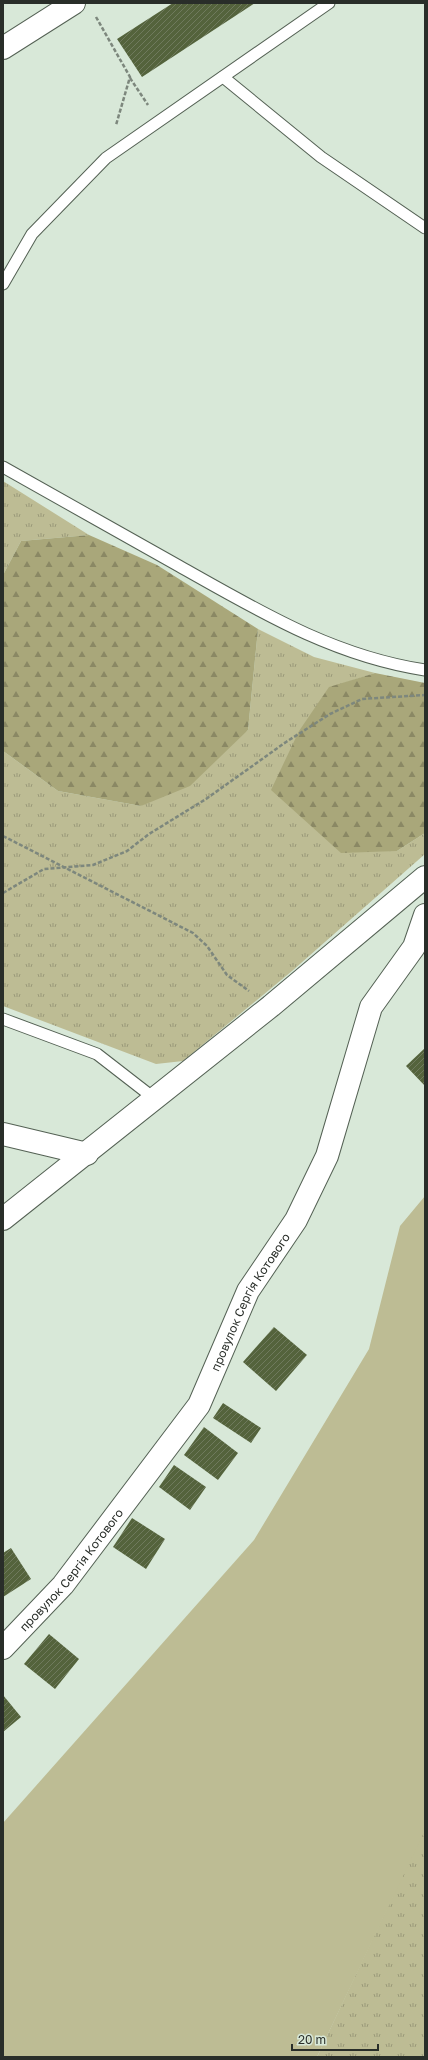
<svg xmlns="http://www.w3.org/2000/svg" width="428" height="2060" font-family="'Golos Text',sans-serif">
	<defs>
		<pattern id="grass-tufts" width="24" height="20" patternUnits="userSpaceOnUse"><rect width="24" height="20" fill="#bdbc94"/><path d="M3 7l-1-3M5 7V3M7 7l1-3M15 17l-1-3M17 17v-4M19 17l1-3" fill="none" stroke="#9a9979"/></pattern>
		<pattern id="forest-firs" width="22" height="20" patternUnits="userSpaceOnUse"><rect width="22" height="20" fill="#a9a77a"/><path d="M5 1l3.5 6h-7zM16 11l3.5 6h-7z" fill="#8a8864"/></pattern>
		<pattern id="building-hatch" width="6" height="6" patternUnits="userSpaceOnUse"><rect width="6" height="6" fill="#54633c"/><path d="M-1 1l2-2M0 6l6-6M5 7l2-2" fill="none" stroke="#6f7a5d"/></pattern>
	</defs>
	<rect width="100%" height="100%" fill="#d8e8d8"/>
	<g fill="url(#grass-tufts)">
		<polygon points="3,481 89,535 21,541 3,575"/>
		<polygon points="258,629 314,657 375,673 329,688 397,851 425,833 425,854 292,971 183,1061 156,1064 3,1006 3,751 58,791 141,806 248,730"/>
		<polygon points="425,1830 425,2057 317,2057 421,1836"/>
	</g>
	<g fill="url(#forest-firs)">
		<polygon points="89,535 157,565 258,629 248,730 190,786 141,806 58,791 3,751 3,575 21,541"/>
		<polygon points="375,673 425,683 425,833 397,851 341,853 271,790 299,731 329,687"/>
	</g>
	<polygon fill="#bdbc94" points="425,1196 425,1830 317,2057 3,2057 3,1823 254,1540 369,1349 400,1226"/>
	<g fill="url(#building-hatch)">
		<polygon points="173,3 255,3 142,77 117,39"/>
		<polygon points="425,1048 425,1086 406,1066"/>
		<polygon points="274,1327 307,1355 276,1391 243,1362"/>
		<polygon points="223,1403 261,1428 251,1443 213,1418"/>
		<polygon points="204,1427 238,1453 218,1480 184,1455"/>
		<polygon points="174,1465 206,1487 190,1510 159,1487"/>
		<polygon points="132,1518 165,1539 146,1569 113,1547"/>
		<polygon points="11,1548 31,1579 3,1597 3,1553"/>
		<polygon points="49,1634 79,1659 55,1689 24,1664"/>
		<polygon points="3,1695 21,1717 3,1732"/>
	</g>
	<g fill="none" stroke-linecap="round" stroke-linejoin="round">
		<defs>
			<g id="service">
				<polyline points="223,77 321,157 425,228"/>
				<polyline points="3,284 32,234 106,158 329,3"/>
				<path d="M3,467C62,500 120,533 179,566C259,611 333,656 425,670"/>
				<polyline points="3,1019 97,1054 155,1099"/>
			</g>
			<g id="minor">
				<polyline points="3,48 74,3"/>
				<polyline points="3,1134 87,1154"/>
				<path id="s1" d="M3,1648L63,1585L199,1405L248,1291L296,1220L327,1156L371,1007L414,947L425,915"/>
			</g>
			<polyline id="tertiary" points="3,1219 271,1006 425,877"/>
		</defs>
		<use href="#service" stroke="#546154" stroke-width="13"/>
		<use href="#minor" stroke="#546154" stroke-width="24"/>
		<use href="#tertiary" stroke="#546154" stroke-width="24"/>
		<g stroke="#7d877d" stroke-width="2.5" stroke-dasharray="4 2" stroke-linecap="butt">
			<polyline points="96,17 130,77 116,125"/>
			<polyline points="130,78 148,105"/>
			<polyline points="3,836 193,933 207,946 227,975 249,991"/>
			<polyline points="3,893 44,869 93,865 127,851 149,834 206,799 286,742 330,714 362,699 425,695"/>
		</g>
		<use href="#service" stroke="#fff" stroke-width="11"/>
		<use href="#minor" stroke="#fff" stroke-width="22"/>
		<use href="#tertiary" stroke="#fff" stroke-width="22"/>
	</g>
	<g text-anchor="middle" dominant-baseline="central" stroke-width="4" stroke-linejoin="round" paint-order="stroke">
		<g font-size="12" fill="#292e29" stroke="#d8e8d8">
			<text stroke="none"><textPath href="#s1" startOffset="428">провулок Сергія Котового</textPath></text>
			<text stroke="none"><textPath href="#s1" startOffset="104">провулок Сергія Котового</textPath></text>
		</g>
	</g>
	<rect width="428" height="2060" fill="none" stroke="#292e29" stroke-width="8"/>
	<path d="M292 2044v6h86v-6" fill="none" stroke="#292e29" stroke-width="2"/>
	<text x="298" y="2044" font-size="12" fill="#292e29" stroke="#d8e8d8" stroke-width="3" paint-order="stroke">20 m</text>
</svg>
